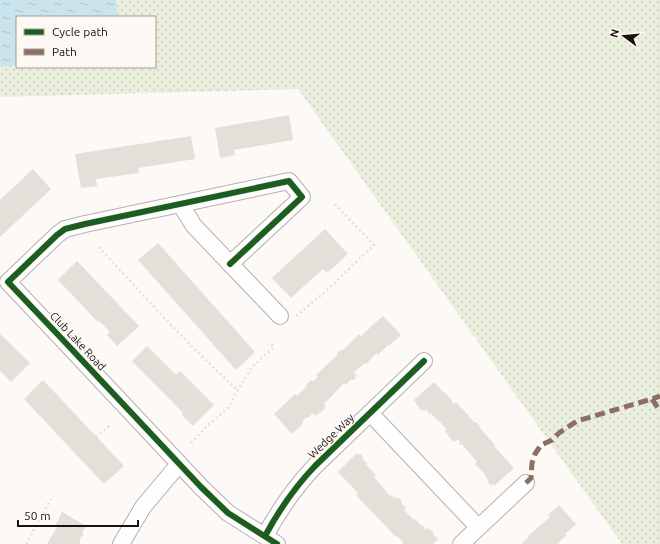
<svg xmlns="http://www.w3.org/2000/svg" width="660" height="544" font-family="Ubuntu,sans-serif">
	<defs>
		<pattern id="grass-dots" width="8" height="8" patternUnits="userSpaceOnUse"><rect width="8" height="8" fill="#eaeedc"/><path d="M2 2h.1M6 6h.1" fill="none" stroke="#c8cbbc" stroke-width="1.8" stroke-linecap="round"/></pattern>
		<pattern id="water-ripples" width="26" height="14" patternUnits="userSpaceOnUse"><rect width="26" height="14" fill="#cae4ee"/><path d="M2 4q2-2 4 0t4 0M15 11q2-2 4 0t4 0" fill="none" stroke="#adc3cb"/></pattern>
	</defs>
	<rect width="100%" height="100%" fill="#fcf9f7"/>
	<path fill="url(#grass-dots)" fill-rule="evenodd" d="M0,0H660V544H622L298,89L0,97ZM17,17H155V67H17Z"/>
	<polygon fill="url(#water-ripples)" points="0,0 116,0 117,17 17,17 17,65 0,67"/>
	<g fill="#e4dfd9">
		<polygon points="289,115 293,140 234,150 235,155 220,158 215,128"/>
		<polygon points="191,136 195,159 138,168 139,173 96,179 97,186 81,188 75,154"/>
		<polygon points="33,169 51,189 0,237 0,200"/>
		<polygon points="325,229 348,254 327,273 323,269 291,298 272,278"/>
		<polygon points="158,243 255,352 236,370 138,260"/>
		<polygon points="77,261 139,326 117,346 107,335 110,332 99,321 98,322 58,280"/>
		<polygon points="383,316 401,335 389,346 388,345 378,355 377,353 366,364 365,363 354,372 357,375 355,376 356,378 353,380 351,379 346,385 344,383 324,404 326,406 324,408 325,409 315,416 313,413 308,418 307,417 302,422 303,424 292,434 274,414 295,394 297,396 307,386 306,385 311,380 313,381 318,377 316,375 338,354 337,353 342,349 343,350 359,334 361,336"/>
		<polygon points="0,334 30,363 11,382 0,371"/>
		<polygon points="147,346 176,375 180,371 214,405 193,426 182,415 183,413 132,361"/>
		<polygon points="43,380 124,466 104,484 24,399"/>
		<polygon points="434,382 444,393 445,392 454,404 456,402 475,423 476,422 481,427 480,428 495,445 494,446 514,468 494,486 493,484 491,486 488,482 489,481 484,475 485,474 475,464 477,462 462,444 460,445 459,443 460,442 458,439 455,442 454,440 453,442 445,431 447,430 441,423 430,413 429,414 426,409 424,411 422,409 421,411 414,400"/>
		<polygon points="357,453 359,455 361,454 363,457 362,459 367,463 366,465 376,475 374,477 390,496 391,495 394,497 393,499 396,497 398,499 399,498 402,502 401,503 406,508 404,510 414,520 415,519 422,526 423,525 425,530 427,528 434,532 432,533 438,539 433,544 403,544 403,542 397,536 396,537 356,495 358,493 338,472"/>
		<polygon points="559,505 576,524 565,534 567,535 557,544 521,544 529,537 528,536 550,517 548,515"/>
		<polygon points="62,512 86,526 82,533 84,534 79,539 80,540 80,544 47,544 57,527 55,526"/>
	</g>
	<g fill="none" stroke-linecap="round" stroke-linejoin="round">
		<defs>
			<g id="minor">
				<polyline points="181,205 194,226 280,316"/>
				<polyline points="230,264 302,197 289,181 85,224 65,229 57,235 8,282 63,340 201,487 228,513 277,544"/>
				<polyline points="370,413 478,527"/>
				<path d="M265,536C279,510 295,487 315,466L424,361"/>
				<polyline points="121,544 143,507 179,464"/>
				<polyline points="461,544 526,483"/>
			</g>
		</defs>
		<use href="#minor" stroke="#b4b0ae" stroke-width="18"/>
		<g stroke="#e2e1e0" stroke-width="2.5" stroke-dasharray="2 3" stroke-linecap="butt">
			<path d="M99,247C144,296 188,346 238,390"/>
			<polyline points="296,316 325,292 374,245 334,203"/>
			<polyline points="96,437 109,426"/>
			<polyline points="191,443 206,427 228,408 238,390 252,367 274,347 271,344"/>
			<polyline points="26,544 51,499"/>
		</g>
		<use href="#minor" stroke="#fffefe" stroke-width="16"/>
		<g stroke="#8d6e63" stroke-width="5" stroke-dasharray="10 5" stroke-linecap="butt">
			<polyline points="652,399 660,411"/>
			<polyline points="526,483 531,478 532,463 535,454 541,445 552,440 559,433 577,421 652,399 660,396"/>
		</g>
		<defs>
			<g id="cycleway">
				<polyline points="230,264 302,197 289,181 85,224 65,229 57,235 8,282 63,340 201,487 228,513 277,544"/>
				<path d="M265,536C279,510 295,487 315,466L424,361"/>
			</g>
		</defs>
		<use href="#cycleway" stroke="#fef8f5" stroke-width="8"/>
		<use href="#cycleway" stroke="#1b5e20" stroke-width="6"/>
	</g>
	<g text-anchor="middle" dominant-baseline="central" stroke-width="3" stroke-linejoin="round" paint-order="stroke">
		<g font-size="11" fill="#171210" stroke="#fef8f5">
			<text transform="translate(78 341) rotate(47)">Club Lake Road</text>
			<text transform="translate(331 436) rotate(-44)">Wedge Way</text>
		</g>
	</g>
	<rect x="16" y="16" width="140" height="52" fill="#fef8f5" stroke="#a29c99"/>
	<rect x="24" y="29" width="20" height="6" fill="#1b5e20" stroke="#a29c99"/>
	<text x="52" y="36" font-size="12" fill="#171210">Cycle path</text>
	<rect x="24" y="49" width="20" height="6" fill="#8d6e63" stroke="#a29c99"/>
	<text x="52" y="56" font-size="12" fill="#171210">Path</text>
	<g transform="translate(624 36) rotate(286)" stroke="#fef8f5" stroke-width="3" paint-order="stroke">
	<path d="M0-3L7 15L0 10L-7 15Z" fill="#171210"/>
	<text y="-6" font-size="11" font-weight="bold" text-anchor="middle" fill="#171210">N</text>
	</g>
	<path d="M18 520v6h120v-6" fill="none" stroke="#171210" stroke-width="2"/>
	<text x="24" y="520" font-size="12" fill="#171210" stroke="#fef8f5" stroke-width="3" paint-order="stroke">50 m</text>
</svg>
